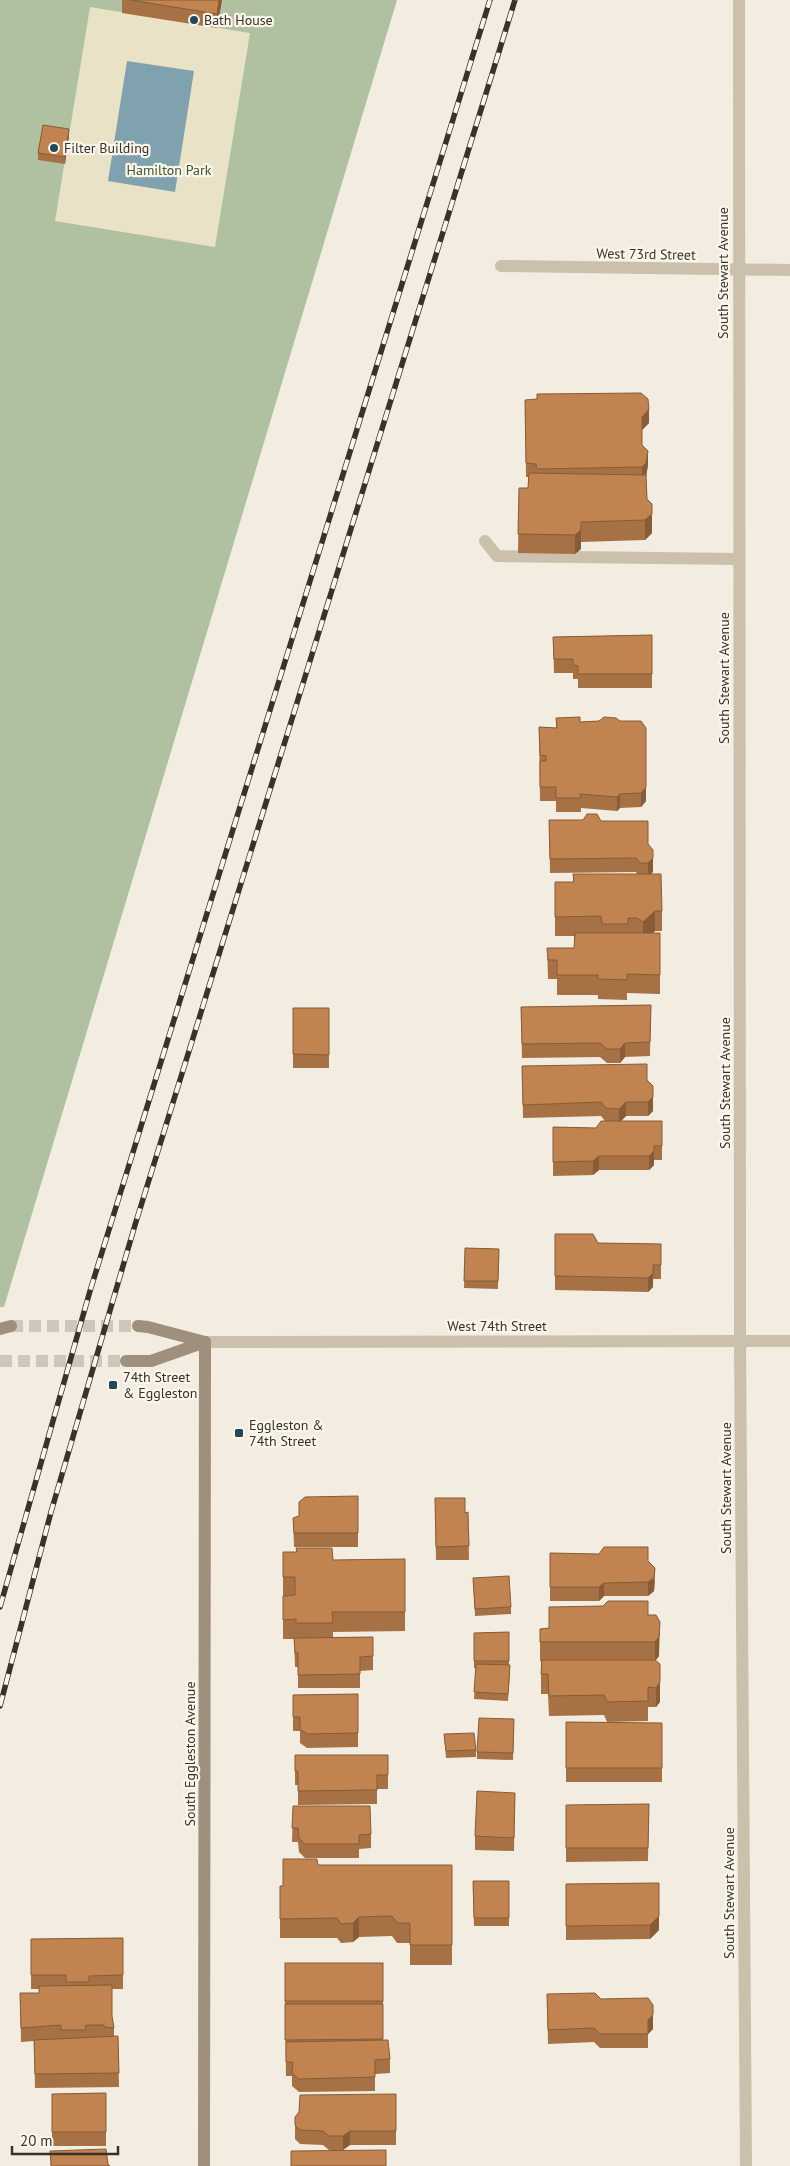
<svg xmlns="http://www.w3.org/2000/svg" width="790" height="2166" font-family="'PT Sans',sans-serif">
	<rect width="100%" height="100%" fill="#f2ede0"/>
	<polygon fill="#afc1a0" points="0,0 397,0 4,1307 0,1307"/>
	<polygon fill="#e9e2c7" points="90,7 250,33 215,247 55,221"/>
	<polygon fill="#80a2ae" points="127,61 194,71 175,192 108,181"/>
	<g fill="none" stroke-linecap="round" stroke-linejoin="round">
		<g stroke="#cdc8bc" stroke-width="12" stroke-dasharray="12 6" stroke-linecap="butt">
			<polyline points="11,1326 138,1326"/>
			<polyline points="0,1361 126,1361"/>
		</g>
		<polyline stroke="#cac0ac" stroke-width="12" points="485,541 497,556 739,559"/>
		<g stroke="#cac0ac" stroke-width="12">
			<polyline points="739,0 740,1341 746,2166"/>
			<polyline points="501,266 790,270"/>
			<polyline points="205,1342 790,1341"/>
		</g>
		<g stroke="#9e907d" stroke-width="12">
			<polyline points="138,1326 148,1327 205,1342"/>
			<polyline points="0,1329 11,1326"/>
			<polyline points="126,1361 151,1361 205,1342"/>
			<polyline points="204,2166 205,1342"/>
		</g>
		<defs>
			<g id="rail">
				<polyline points="0,1607 90,1291 490,0"/>
				<polyline points="0,1706 51,1512 135,1225 515,0"/>
			</g>
		</defs>
		<use href="#rail" stroke="#38322a" stroke-width="5.5"/>
		<use href="#rail" stroke="#faf6ec" stroke-width="4" stroke-dasharray="11" stroke-linecap="butt"/>
	</g>
	<g fill="#a67144">
		<polygon points="122,0 222,0 217,28 122,13"/>
		<polygon points="69,136 65,164 38,160 38,153"/>
		<polygon points="525,400 649,423 642,430 642,446 648,465 646,477 647,499 652,533 645,540 581,542 581,549 575,554 518,553 519,488 528,488 528,477 526,477"/>
		<polygon points="652,635 652,688 578,688 578,679 573,679 573,673 554,673 553,637"/>
		<polygon points="556,718 580,722 599,721 646,801 641,807 620,808 617,811 581,808 581,812 556,812 556,801 540,801 539,727 556,728"/>
		<polygon points="549,820 601,821 648,844 653,872 651,874 662,911 662,931 655,931 653,933 660,933 660,994 627,993 627,1000 598,999 598,995 557,995 557,979 548,979 547,948 574,948 574,936 555,936 555,882 573,882 573,874 637,874 636,872 550,873"/>
		<polygon points="651,1005 650,1056 625,1057 620,1063 607,1063 600,1057 522,1058 521,1007"/>
		<rect x="293" y="1008" width="36" height="60"/>
		<polygon points="522,1066 647,1080 653,1111 648,1116 626,1116 621,1121 662,1121 662,1160 654,1160 654,1165 649,1170 599,1170 593,1175 553,1176 553,1127 596,1128 605,1121 601,1116 523,1118"/>
		<polygon points="555,1234 598,1243 661,1244 661,1279 653,1279 653,1287 648,1292 555,1290"/>
		<polygon points="465,1248 499,1249 498,1289 464,1288"/>
		<polygon points="358,1496 358,1547 294,1547 293,1518 299,1516"/>
		<polygon points="435,1498 465,1513 468,1512 469,1560 436,1560"/>
		<polygon points="296,1548 333,1560 405,1559 405,1631 333,1632 333,1637 373,1637 373,1670 360,1671 360,1688 298,1688 298,1667 295,1667 294,1639 283,1639 283,1552 296,1552"/>
		<polygon points="550,1553 648,1561 655,1581 654,1591 648,1596 604,1596 599,1601 550,1601"/>
		<polygon points="473,1578 511,1607 511,1614 475,1616"/>
		<polygon points="648,1615 659,1656 656,1660 660,1702 656,1707 648,1707 648,1721 607,1722 604,1715 549,1716 548,1694 541,1694 541,1661 540,1661 540,1629 549,1628"/>
		<polygon points="509,1632 509,1665 510,1673 508,1701 474,1699 476,1668 474,1668 474,1633"/>
		<polygon points="358,1694 358,1747 307,1748 300,1743 300,1731 293,1731 293,1695"/>
		<polygon points="514,1719 513,1760 477,1759 477,1752"/>
		<polygon points="566,1722 662,1723 662,1782 566,1782"/>
		<polygon points="444,1734 476,1750 476,1757 446,1758"/>
		<polygon points="295,1755 388,1775 388,1789 377,1789 377,1804 298,1805 298,1785 295,1785"/>
		<polygon points="515,1793 514,1851 475,1850 475,1836"/>
		<polygon points="649,1804 648,1861 566,1862 566,1805"/>
		<polygon points="293,1806 371,1834 371,1848 359,1849 359,1858 305,1858 299,1852 298,1842 292,1842"/>
		<polygon points="318,1865 452,1865 452,1965 410,1965 410,1943 397,1943 392,1936 359,1937 353,1942 341,1943 337,1938 280,1938 280,1886 283,1886"/>
		<polygon points="473,1881 509,1881 509,1926 474,1926"/>
		<polygon points="659,1883 659,1930 650,1939 566,1940 566,1884"/>
		<polygon points="123,1938 123,1989 112,1989 112,2016 114,2028 114,2037 118,2036 119,2087 35,2088 34,2041 21,2042 20,1993 39,1993 39,1989 31,1989 31,1939"/>
		<polygon points="285,1963 383,1963 383,2040 390,2059 390,2073 375,2074 375,2091 299,2092 292,2086 292,2076 286,2076 285,2008"/>
		<polygon points="547,1994 601,1999 653,2029 648,2034 648,2048 600,2048 594,2042 548,2044"/>
		<polygon points="106,2093 106,2146 52,2146 52,2094"/>
		<polygon points="396,2094 396,2145 350,2145 343,2150 329,2150 323,2145 300,2144 295,2139 295,2117"/>
	</g>
	<g fill="#875c37">
		<polygon points="219,0 222,0 217,28 217,14"/>
		<polygon points="69,129 69,136 65,164 65,157"/>
		<polygon points="649,409 649,423 642,430 642,417"/>
		<polygon points="648,451 648,465 646,477 642,481 642,467"/>
		<polygon points="652,504 652,533 645,540 645,520"/>
		<polygon points="581,522 581,549 575,554 575,535"/>
		<polygon points="646,787 646,801 641,807 641,793"/>
		<polygon points="620,794 620,808 617,811 617,797"/>
		<polygon points="653,850 653,872 648,876 648,863"/>
		<polygon points="655,911 655,931 643,942 643,922"/>
		<polygon points="625,1043 625,1057 620,1063 620,1049"/>
		<polygon points="653,1097 653,1111 648,1116 648,1102"/>
		<polygon points="626,1102 626,1116 619,1123 619,1109"/>
		<polygon points="654,1151 654,1165 649,1170 649,1156"/>
		<polygon points="599,1156 599,1170 593,1175 593,1161"/>
		<polygon points="653,1265 653,1287 648,1292 648,1278"/>
		<polygon points="655,1568 654,1591 648,1596 648,1582"/>
		<polygon points="604,1583 604,1596 599,1601 599,1587"/>
		<polygon points="660,1622 659,1656 655,1661 655,1642"/>
		<polygon points="660,1664 660,1702 656,1707 656,1688"/>
		<polygon points="659,1916 659,1930 650,1939 650,1925"/>
		<polygon points="359,1917 359,1937 353,1942 353,1923"/>
		<polygon points="653,2015 653,2029 648,2034 648,2020"/>
		<polygon points="350,2131 350,2145 343,2150 343,2136"/>
	</g>
	<g fill="#c1834f" stroke="#875c37">
		<polygon points="130,0 219,0 217,14"/>
		<polygon points="43,125 69,129 65,157 38,153"/>
		<polygon points="641,393 648,399 649,409 642,417 642,445 648,451 646,463 642,467 537,469 536,464 526,463 525,400 537,399 537,394"/>
		<polygon points="529,473 646,475 647,499 652,504 652,514 645,520 581,522 581,530 575,535 518,534 519,488 528,488"/>
		<polygon points="652,635 652,674 578,674 578,666 573,665 573,659 554,659 553,637"/>
		<polygon points="580,717 580,722 599,721 604,717 616,718 620,721 641,721 646,728 646,787 641,793 620,794 617,797 580,794 581,798 556,798 556,787 540,787 540,761 546,761 546,756 540,755 539,727 557,728 556,718"/>
		<polygon points="587,814 597,814 601,821 648,821 648,844 653,850 653,858 648,863 640,863 636,858 550,859 549,820 583,820"/>
		<polygon points="573,874 661,874 662,911 655,911 643,922 637,918 628,918 628,924 602,924 601,916 555,917 555,882 574,882"/>
		<polygon points="575,933 660,933 660,975 627,974 627,980 598,979 598,975 557,975 557,960 548,960 547,948 574,948"/>
		<polygon points="651,1005 650,1042 625,1043 620,1049 607,1049 600,1043 522,1044 521,1007"/>
		<polygon points="293,1008 329,1008 329,1055 293,1054"/>
		<polygon points="647,1064 647,1080 653,1086 653,1097 648,1102 626,1102 619,1109 606,1108 601,1102 523,1105 522,1066"/>
		<polygon points="601,1121 662,1121 662,1146 654,1146 654,1151 649,1156 599,1156 593,1161 553,1162 553,1127 596,1128"/>
		<polygon points="555,1234 593,1234 598,1243 661,1244 661,1265 653,1265 653,1273 648,1278 555,1276"/>
		<polygon points="465,1248 499,1249 498,1281 464,1281"/>
		<polygon points="358,1496 358,1533 294,1533 293,1518 299,1516 299,1502 305,1497"/>
		<polygon points="435,1498 465,1498 465,1513 468,1512 469,1546 436,1547"/>
		<polygon points="604,1547 648,1547 648,1561 655,1568 654,1578 648,1582 604,1583 599,1587 550,1587 550,1553 599,1554"/>
		<polygon points="296,1548 332,1548 333,1560 405,1559 405,1612 332,1612 333,1623 296,1623 296,1619 283,1620 283,1596 295,1595 295,1577 283,1577 283,1552 297,1552"/>
		<polygon points="509,1576 511,1607 475,1609 473,1578"/>
		<polygon points="608,1601 648,1601 648,1615 656,1615 660,1622 659,1637 655,1642 540,1642 540,1629 549,1628 549,1607 603,1606"/>
		<polygon points="509,1632 509,1661 474,1661 474,1633"/>
		<polygon points="373,1637 373,1656 360,1657 360,1674 298,1675 298,1653 295,1653 294,1638"/>
		<polygon points="542,1660 655,1660 660,1664 660,1682 656,1688 648,1687 648,1701 607,1702 604,1695 549,1696 548,1674 541,1674"/>
		<polygon points="476,1664 510,1665 508,1694 474,1692"/>
		<polygon points="358,1694 358,1733 307,1734 300,1729 300,1717 293,1717 293,1695"/>
		<polygon points="479,1718 514,1719 513,1753 477,1752"/>
		<polygon points="566,1722 662,1723 662,1768 566,1768"/>
		<polygon points="474,1733 476,1750 446,1751 444,1734"/>
		<polygon points="295,1755 388,1755 388,1775 377,1775 377,1790 298,1791 298,1771 295,1771"/>
		<polygon points="477,1791 515,1793 514,1838 475,1836"/>
		<polygon points="649,1804 648,1848 566,1848 566,1805"/>
		<polygon points="293,1806 370,1806 371,1834 359,1835 359,1844 305,1844 299,1838 298,1828 292,1828"/>
		<polygon points="283,1859 317,1859 318,1865 452,1865 452,1945 410,1945 410,1923 397,1923 392,1916 359,1917 353,1923 341,1924 337,1918 280,1919 280,1886 283,1886"/>
		<polygon points="473,1881 509,1881 509,1918 474,1918"/>
		<polygon points="659,1883 659,1916 650,1925 566,1926 566,1884"/>
		<polygon points="123,1938 123,1975 89,1976 89,1982 66,1982 66,1975 31,1975 31,1939"/>
		<rect x="285" y="1963" width="98" height="38"/>
		<polygon points="112,1985 112,2016 114,2028 104,2027 104,2025 86,2025 85,2030 61,2030 61,2025 21,2028 20,1993 39,1993 39,1986"/>
		<polygon points="595,1993 601,1999 648,1998 653,2005 653,2015 648,2020 648,2034 600,2034 594,2028 548,2030 547,1994"/>
		<polygon points="285,2004 383,2004 383,2039 285,2040"/>
		<polygon points="118,2036 119,2073 35,2074 34,2040"/>
		<polygon points="388,2040 390,2059 375,2060 375,2077 299,2079 292,2073 293,2062 286,2062 286,2042"/>
		<polygon points="106,2093 106,2132 52,2132 52,2094"/>
		<polygon points="396,2094 396,2131 350,2131 343,2136 329,2136 323,2131 300,2130 295,2125 295,2117 299,2112 300,2095"/>
		<polygon points="106,2149 108,2164 110,2166 51,2166 50,2151"/>
		<polygon points="386,2150 386,2166 291,2166 291,2151"/>
	</g>
	<g fill="#214958" stroke="#faf6ec" stroke-width="2">
		<circle cx="194" cy="20" r="5"/>
		<circle cx="54" cy="148" r="5"/>
		<rect x="108" y="1380" width="10" height="10" rx="2.5"/>
		<rect x="234" y="1428" width="10" height="10" rx="2.5"/>
	</g>
	<g text-anchor="middle" dominant-baseline="central" stroke-width="4.5" stroke-linejoin="round" paint-order="stroke">
		<g font-size="14" fill="#38322a" stroke="#faf6ec" text-anchor="start">
			<text x="204" y="20">Bath House</text>
			<text x="64" y="148">Filter Building</text>
			<text x="123" y="1377">74th Street<tspan x="123" dy="16">&amp; Eggleston</tspan></text>
			<text x="249" y="1425">Eggleston &amp;<tspan x="249" dy="16">74th Street</tspan></text>
		</g>
		<g font-size="14" fill="#3f562f" stroke="#faf6ec">
			<text x="169" y="170">Hamilton Park</text>
		</g>
		<g font-size="14" fill="#38322a" stroke="#faf6ec">
			<text transform="translate(646 254) rotate(1)">West 73rd Street</text>
			<text transform="translate(723 273) rotate(-90)">South Stewart Avenue</text>
			<text transform="translate(724 678) rotate(-90)">South Stewart Avenue</text>
			<text transform="translate(725 1083) rotate(-90)">South Stewart Avenue</text>
			<text x="497" y="1326">West 74th Street</text>
			<text transform="translate(726 1488) rotate(-90)">South Stewart Avenue</text>
			<text transform="translate(190 1754) rotate(-90)">South Eggleston Avenue</text>
			<text transform="translate(729 1893) rotate(-90)">South Stewart Avenue</text>
		</g>
	</g>
	<path d="M12 2146v8h106v-8" fill="none" stroke="#38322a" stroke-width="2.5"/>
	<text x="20" y="2146" font-size="15" fill="#38322a" stroke="#faf6ec" stroke-width="4" paint-order="stroke">20 m</text>
</svg>
